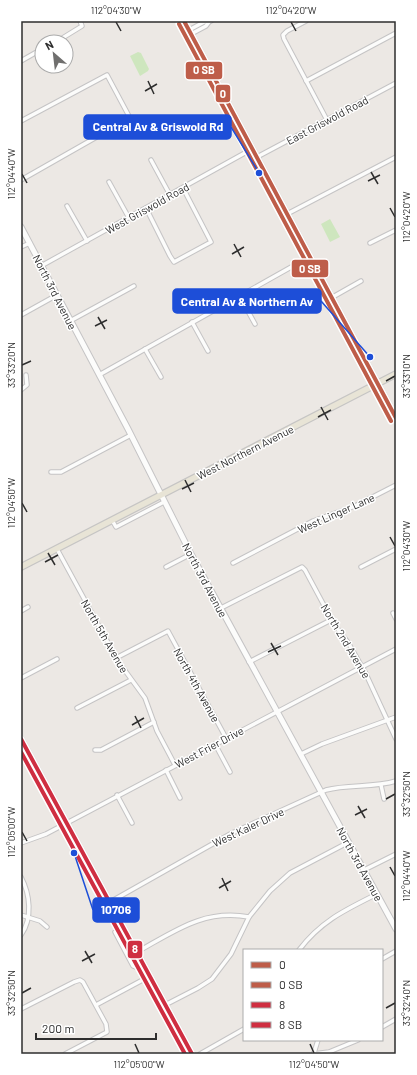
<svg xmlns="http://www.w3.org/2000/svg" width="417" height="1075" font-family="Barlow,sans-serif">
	<rect width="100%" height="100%" fill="#ece8e4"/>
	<g fill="#cee6be">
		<polygon points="138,52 141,53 149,69 148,71 140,76 130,56"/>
		<polygon points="330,219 340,237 330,242 321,224"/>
	</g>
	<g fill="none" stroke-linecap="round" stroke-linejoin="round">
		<defs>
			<g id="street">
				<polyline points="306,21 287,31 283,35 284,39 327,120"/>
				<polyline points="189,30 204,22 211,21"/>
				<polyline points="191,34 206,26 209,22"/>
				<polyline points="56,42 82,26 80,21"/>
				<polyline points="21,61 42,49"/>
				<polyline points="306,81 396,33"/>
				<polyline points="21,121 107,75 130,118 21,180"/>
				<polyline points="257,157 396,83"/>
				<polyline points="151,160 170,195"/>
				<polyline points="109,182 129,218"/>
				<polyline points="67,206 87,241"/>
				<polyline points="146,208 170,256 174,262 211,242 183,188"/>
				<polyline points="287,214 396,157"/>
				<polyline points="370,243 396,230"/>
				<polyline points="21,247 30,243"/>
				<polyline points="41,266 252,149"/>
				<polyline points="239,295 255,324"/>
				<polyline points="331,298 361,281"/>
				<polyline points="21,315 57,295"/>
				<polyline points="70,321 134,286"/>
				<polyline points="192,322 208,351"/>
				<polyline points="145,349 161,377"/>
				<polyline points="99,375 309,257"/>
				<polyline points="21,390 27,385 26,375"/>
				<polyline points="51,472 61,472 131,435"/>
				<polyline points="112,520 116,527 164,502"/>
				<polyline points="57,549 118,661 145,698 157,731 175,765"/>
				<polyline points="233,563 313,521 355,506 396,485"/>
				<polyline points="166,567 191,554"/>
				<polyline points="361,567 396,549"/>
				<polyline points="221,608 302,567 305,570 334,624 349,644 365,672 396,739"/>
				<polyline points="21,611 28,607"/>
				<polyline points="393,613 396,619"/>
				<polyline points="116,658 168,631 226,738"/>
				<polyline points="249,662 331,620"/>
				<polyline points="21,678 57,659"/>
				<polyline points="77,708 131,680"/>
				<polyline points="215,744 230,772"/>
				<polyline points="95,750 101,750 154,722"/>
				<polyline points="301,754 322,744 396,717"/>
				<polyline points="21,759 21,760"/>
				<polyline points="166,770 180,798"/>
				<polyline points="381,785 384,799"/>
				<polyline points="117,795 132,823"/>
				<polyline points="21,843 46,834 396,649"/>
				<polyline points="364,870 396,854"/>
				<path d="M21,877C30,894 33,918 21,935"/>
				<path d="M110,902L232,833L326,790C349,784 373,788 396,781"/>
				<polyline points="21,915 40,921 47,927"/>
				<polyline points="123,927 115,932 133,966 138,968 144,965"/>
				<path d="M299,950C321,921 345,910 377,894"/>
				<path d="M137,952C175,931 203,909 249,917"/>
				<polyline points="382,959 396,951"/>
				<polyline points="96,1005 150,976"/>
				<polyline points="165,1005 198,988 212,979 231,954 249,917 270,891 290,873 349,842"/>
				<polyline points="21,1009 74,982 80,980 83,982 106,1024 107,1032 65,1054"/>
				<polyline points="382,1027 396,1019"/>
				<polyline points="314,1053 318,1040"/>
				<polyline points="200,1054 244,1029"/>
				<polyline points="313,1054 329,1052 358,1040"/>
			</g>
			<g id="secondary">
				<polyline points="184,21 396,418"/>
				<polyline points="21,227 128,429 191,554 396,929"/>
				<polyline points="21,739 192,1054"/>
			</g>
			<polyline id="primary" points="21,567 396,374"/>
		</defs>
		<use href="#street" stroke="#c5c4c5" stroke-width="5.5"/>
		<use href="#secondary" stroke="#c5c4c5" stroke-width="7"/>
		<use href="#primary" stroke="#c6c5c4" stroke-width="8"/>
		<use href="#street" stroke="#fcfcfb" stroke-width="3.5"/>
		<use href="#secondary" stroke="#fcfcfb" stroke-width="5"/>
		<use href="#primary" stroke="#e8e4d6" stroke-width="5.5"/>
		<defs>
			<polyline id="bus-1" points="184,21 396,418"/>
			<polyline id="bus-2" points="179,24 391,421"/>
			<polyline id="bus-3" points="21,739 192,1054"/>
			<polyline id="bus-4" points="21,752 185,1054"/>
		</defs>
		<use href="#bus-1" stroke="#fff" stroke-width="7"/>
		<use href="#bus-2" stroke="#fff" stroke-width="7"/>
		<use href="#bus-3" stroke="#fff" stroke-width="7"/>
		<use href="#bus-4" stroke="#fff" stroke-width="7"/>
		<use href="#bus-1" stroke="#be5d49" stroke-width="4"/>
		<use href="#bus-2" stroke="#be5d49" stroke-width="4"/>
		<use href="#bus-3" stroke="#cf2e41" stroke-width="4"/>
		<use href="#bus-4" stroke="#cf2e41" stroke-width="4"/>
	</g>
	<path fill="none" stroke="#2e2e2e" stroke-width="1.5" d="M116,22L121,31M291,22L296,31M148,81L154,94M145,91L157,84M371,172L378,184M22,174L27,183M368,181L380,175M390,208L395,217M234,244L241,257M232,254L244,247M98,317L105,329M95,326L107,320M22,365L31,361M386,381L395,376M321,407L328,420M318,417L331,410M185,480L191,492M182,489L194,483M22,503L27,512M390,537L395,546M48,553L55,565M45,562L58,555M271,643L278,655M268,652L281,646M135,716L141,728M132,725L144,718M386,799L395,794M358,806L365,818M355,815L367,809M22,832L27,841M390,867L395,876M222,878L228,891M219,888L231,881M85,951L92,963M82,961L95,954M22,993L31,988M386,1008L395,1003M135,1044L139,1053M310,1044L314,1053"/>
	<g text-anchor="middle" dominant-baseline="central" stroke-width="3" stroke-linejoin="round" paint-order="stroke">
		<g font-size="11" fill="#2e2e2e" stroke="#fff">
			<text transform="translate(327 120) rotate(-28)">East Griswold Road</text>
			<text transform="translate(147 208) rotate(-29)">West Griswold Road</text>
			<text transform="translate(55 292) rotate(63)">North 3rd Avenue</text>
			<text transform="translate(245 452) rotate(-27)">West Northern Avenue</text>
			<text transform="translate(336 513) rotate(-24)">West Linger Lane</text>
			<text transform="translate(205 580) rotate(62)">North 3rd Avenue</text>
			<text transform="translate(105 636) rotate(60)">North 5th Avenue</text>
			<text transform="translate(346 641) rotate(59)">North 2nd Avenue</text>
			<text transform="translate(197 685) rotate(61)">North 4th Avenue</text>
			<text transform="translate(209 747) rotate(-28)">West Frier Drive</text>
			<text transform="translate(248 827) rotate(-25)">West Kaler Drive</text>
			<text transform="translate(360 864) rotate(61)">North 3rd Avenue</text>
		</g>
	</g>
	<path fill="none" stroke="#1d4ed8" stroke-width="1.5" d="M259 173L231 127M370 357L321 301M74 853L93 910"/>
	<g fill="#1d4ed8" stroke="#fff" stroke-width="1.5">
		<circle cx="259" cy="173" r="4"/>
		<circle cx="370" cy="357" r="4"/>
		<circle cx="74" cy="853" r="4"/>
	</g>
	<g fill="#1d4ed8" stroke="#1d4ed8" stroke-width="1.5">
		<rect x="84" y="115" width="147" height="24" rx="4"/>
		<rect x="173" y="289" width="148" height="24" rx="4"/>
		<rect x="93" y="898" width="46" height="24" rx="4"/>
	</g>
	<g font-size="12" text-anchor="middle" font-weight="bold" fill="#fff">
		<text x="158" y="131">Central Av &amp; Griswold Rd</text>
		<text x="247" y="306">Central Av &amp; Northern Av</text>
		<text x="116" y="914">10706</text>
	</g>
	<g stroke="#fff" stroke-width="1.5">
		<rect x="185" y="61" width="38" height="19" rx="4" fill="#be5d49"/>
		<rect x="215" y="84" width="16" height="19" rx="4" fill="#be5d49"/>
		<rect x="291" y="259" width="38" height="19" rx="4" fill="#be5d49"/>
		<rect x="127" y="940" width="16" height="19" rx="4" fill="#cf2e41"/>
	</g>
	<g font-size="11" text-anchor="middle" font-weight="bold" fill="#fff">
		<text x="204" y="74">0 SB</text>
		<text x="223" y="98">0</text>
		<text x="310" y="273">0 SB</text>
		<text x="135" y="953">8</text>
	</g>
	<rect width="417" height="1075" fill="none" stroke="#ffffff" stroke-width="44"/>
	<rect x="243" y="949" width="140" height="92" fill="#ffffff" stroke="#ababab"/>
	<rect x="251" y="962" width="20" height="6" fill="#be5d49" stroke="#ababab"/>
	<text x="279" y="969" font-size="12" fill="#2e2e2e">0</text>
	<rect x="251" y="982" width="20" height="6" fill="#be5d49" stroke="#ababab"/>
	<text x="279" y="989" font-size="12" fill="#2e2e2e">0 SB</text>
	<rect x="251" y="1002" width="20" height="6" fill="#cf2e41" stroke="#ababab"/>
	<text x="279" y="1009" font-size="12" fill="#2e2e2e">8</text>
	<rect x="251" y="1022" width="20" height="6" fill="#cf2e41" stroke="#ababab"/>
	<text x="279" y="1029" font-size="12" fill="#2e2e2e">8 SB</text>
	<g transform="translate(54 54) rotate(332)"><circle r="19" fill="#ffffff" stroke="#ababab"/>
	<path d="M0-3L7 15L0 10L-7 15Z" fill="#706f6e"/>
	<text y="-6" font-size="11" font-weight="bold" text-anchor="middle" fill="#2e2e2e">N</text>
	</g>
	<path d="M36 1033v6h120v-6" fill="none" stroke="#2e2e2e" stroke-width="2"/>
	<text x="42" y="1033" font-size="12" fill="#2e2e2e" stroke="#ffffff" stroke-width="3" paint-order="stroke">200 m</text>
	<rect x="22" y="22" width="373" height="1031" fill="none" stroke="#2e2e2e" stroke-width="1.5"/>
	<g font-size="10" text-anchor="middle" fill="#2e2e2e">
		<text x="116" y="14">112°04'30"W</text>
		<text x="291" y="14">112°04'20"W</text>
		<text transform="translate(11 174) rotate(-90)" y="4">112°04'40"W</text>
		<text transform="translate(406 217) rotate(-90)" y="4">112°04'20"W</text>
		<text transform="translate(11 365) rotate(-90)" y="4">33°33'20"N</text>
		<text transform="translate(406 376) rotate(-90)" y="4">33°33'10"N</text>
		<text transform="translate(11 503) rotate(-90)" y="4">112°04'50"W</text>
		<text transform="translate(406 546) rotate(-90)" y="4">112°04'30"W</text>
		<text transform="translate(406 794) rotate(-90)" y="4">33°32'50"N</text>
		<text transform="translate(11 832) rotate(-90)" y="4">112°05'00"W</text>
		<text transform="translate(406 876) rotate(-90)" y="4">112°04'40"W</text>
		<text transform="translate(11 993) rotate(-90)" y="4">33°32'50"N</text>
		<text transform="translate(406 1003) rotate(-90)" y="4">33°32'40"N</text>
		<text x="139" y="1068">112°05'00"W</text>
		<text x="314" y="1068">112°04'50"W</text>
	</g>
</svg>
